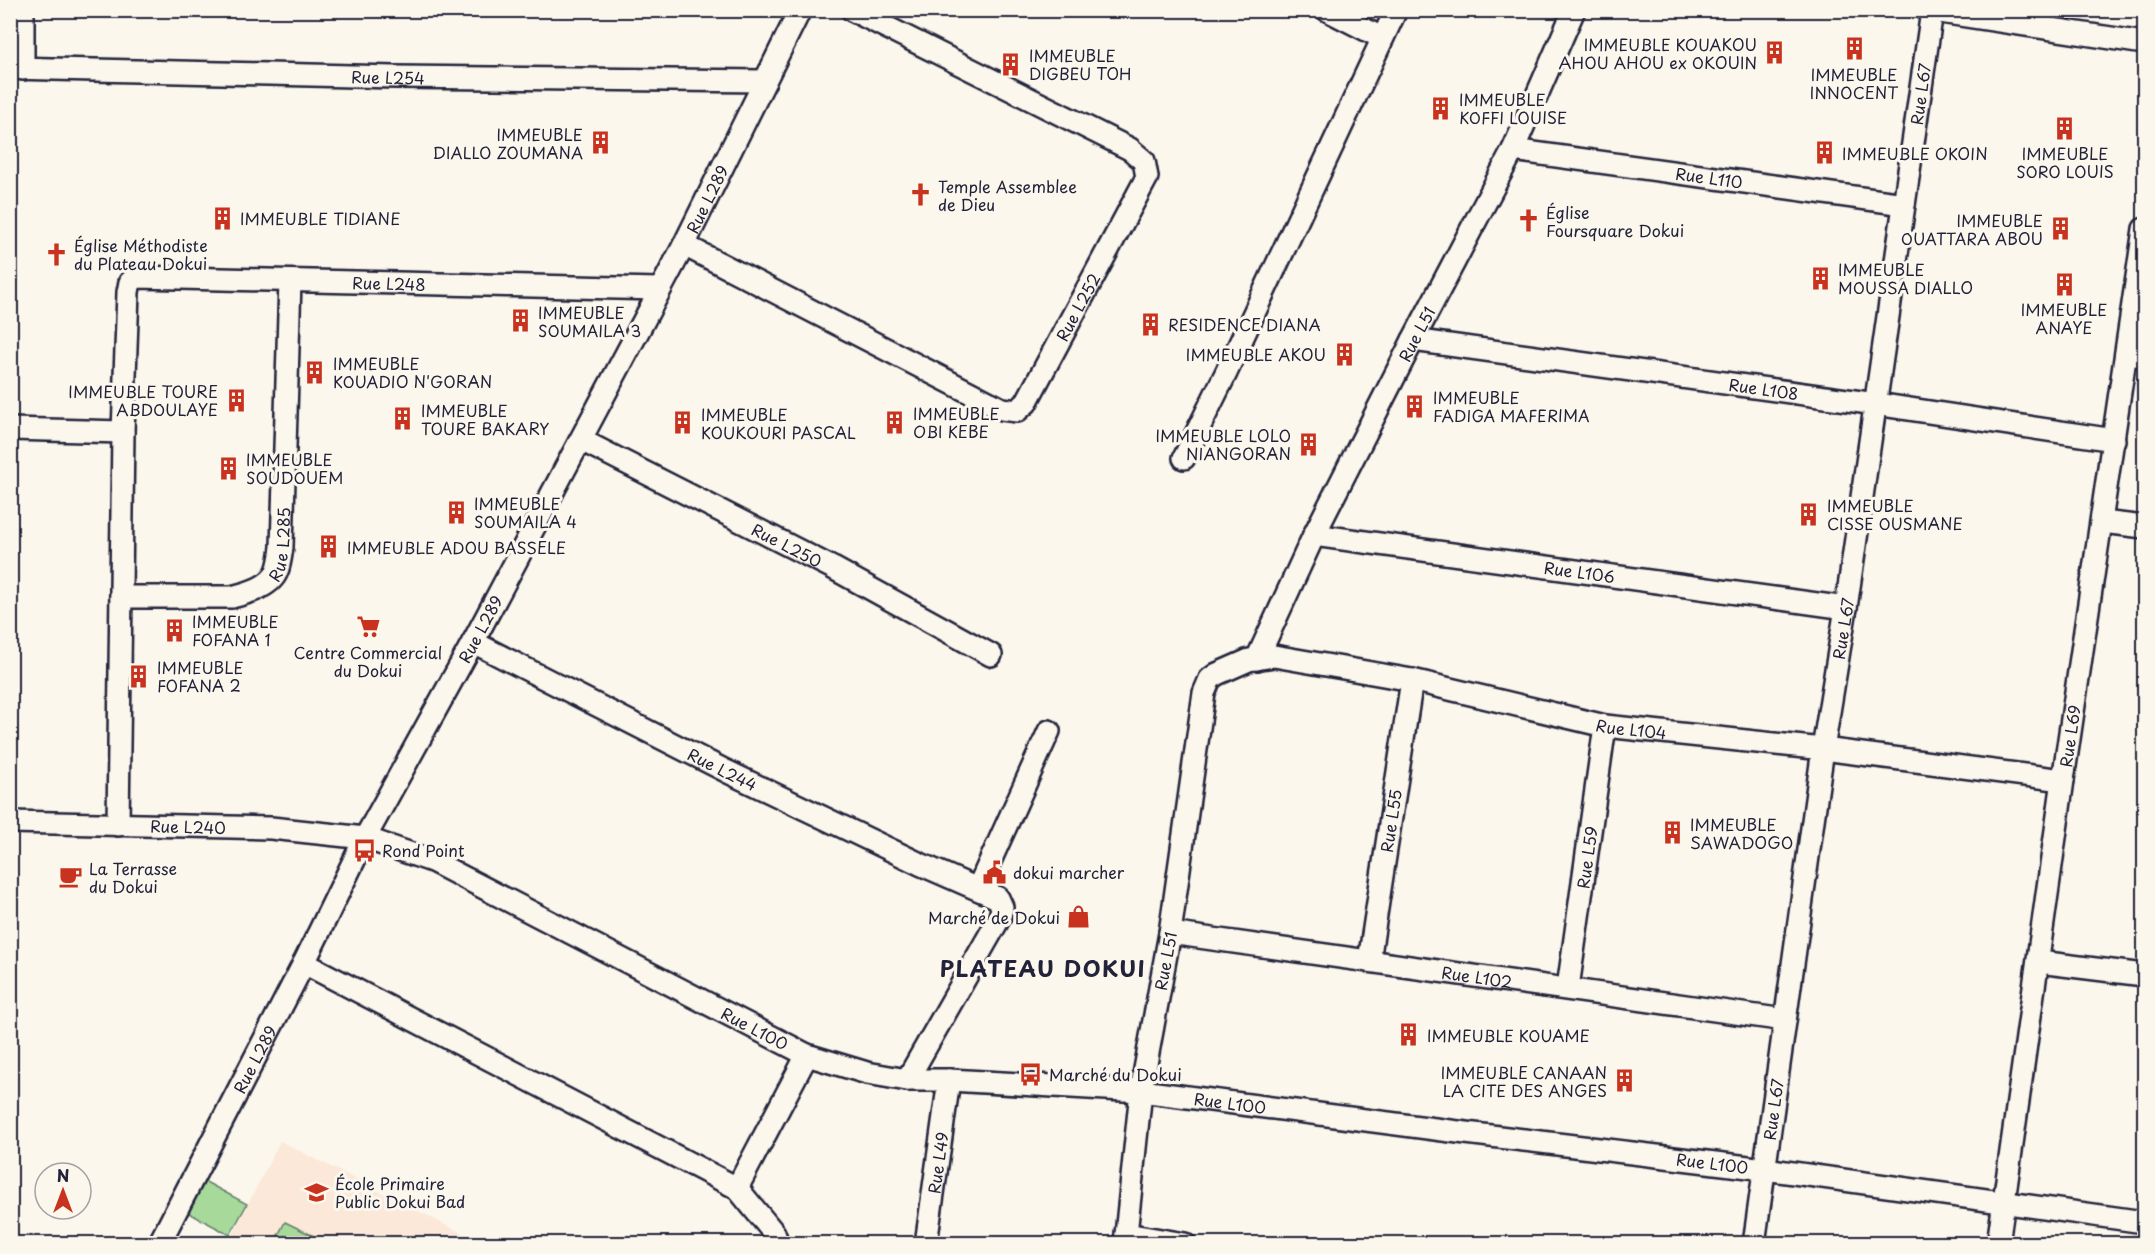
<svg xmlns="http://www.w3.org/2000/svg" width="2155" height="1254" font-family="'Playpen Sans',sans-serif">
	<rect width="100%" height="100%" fill="#fbf7ec"/>
	<filter id="ink" filterUnits="userSpaceOnUse"><feTurbulence type="fractalNoise" baseFrequency=".0167" numOctaves="2"/><feDisplacementMap in="SourceGraphic" scale="12" xChannelSelector="R" yChannelSelector="G"/><feConvolveMatrix kernelMatrix="1 2 1 2 8 2 1 2 1" color-interpolation-filters="sRGB"/></filter>
	<g filter="url(#ink)">
		<polygon fill="#fbe8d9" points="280,1141 481,1243 228,1244"/>
		<g fill="#a6d99a" stroke="#647e6a" stroke-width="1.5">
			<polygon points="202,1180 247,1204 230,1235 185,1211"/>
			<polygon points="285,1222 328,1243 274,1243"/>
		</g>
		<g fill="none" stroke-linecap="round" stroke-linejoin="round">
			<defs>
				<g id="street">
					<polyline points="1327,10 1382,38"/>
					<polyline points="1927,10 2144,43"/>
					<path id="s1" d="M10,68L395,77L765,81"/>
					<polyline points="23,69 23,10"/>
					<path id="s2" d="M1513,150L1904,204"/>
					<path id="s3" d="M684,245L1002,409L1017,411L1026,403L1147,177L1144,161L1130,149L852,10"/>
					<path id="s4" d="M1413,340L1876,404L2114,440"/>
					<polyline points="2126,354 2144,356"/>
					<polyline points="10,429 123,432"/>
					<path id="s5" d="M581,440L833,568L991,655"/>
					<polyline points="1184,458 1226,373 1396,10"/>
					<polyline points="2102,522 2144,527"/>
					<path id="s6" d="M1314,535L1846,608"/>
					<path id="s7" d="M121,597H232C247,593 271,587 277,571C280,564 281,554 282,547L290,281"/>
					<path id="s8" d="M473,642L726,771L920,864L998,898L1002,907L1000,917L907,1080"/>
					<path id="s9" d="M1257,659L1314,535L1413,340L1513,150L1574,10"/>
					<path id="s10" d="M10,822L271,828L365,838L432,861L807,1055L867,1073L907,1080H949L1141,1091L1466,1133L1765,1169L2144,1222"/>
					<path id="s11" d="M118,825L123,432L128,292L130,282L137,277L659,289"/>
					<polyline points="978,888 1049,731"/>
					<path id="s12" d="M1170,933L1785,1020"/>
					<path id="s13" d="M1369,961L1412,680"/>
					<polyline points="2039,962 2144,975"/>
					<polyline points="304,963 737,1188 774,1233 778,1244"/>
					<path id="s14" d="M1568,988L1605,726"/>
					<polyline points="737,1188 807,1055"/>
					<polyline points="1126,1234 1185,1244"/>
					<path id="s15" d="M159,1244L304,963L365,838L473,642L684,245L800,10"/>
					<path id="s16" d="M926,1244L949,1080"/>
					<path id="s17" d="M1125,1244L1141,1091L1170,933L1204,693L1210,679L1217,674L1249,660L1274,656L1412,680L1605,726L1823,749L2063,780"/>
					<path id="s18" d="M1754,1244L1823,749L1846,608L1932,11"/>
					<path id="s19" d="M1998,1244L2063,780L2144,229"/>
				</g>
			</defs>
			<use href="#street" stroke="#22223b" stroke-width="26"/>
			<use href="#street" stroke="#fbf7ec" stroke-width="21"/>
		</g>
	</g>
	<defs>
		<symbol id="building-bare" viewBox="-9 -9 18 18"><path d="M-4-6H4V6H1V3H-1V6H-4ZM-2.5-4.3h1.7v1.8h-1.7ZM.8-4.3h1.7v1.8H.8ZM-2.5-1h1.7V.8h-1.7ZM.8-1h1.7V.8H.8Z" fill="#c8321e" stroke="#fbf7ec" stroke-width="2.5" paint-order="stroke"/></symbol>
		<symbol id="church-bare" viewBox="-9 -9 18 18"><path d="M-1.2-6h2.4v3.5h3.3v2.4h-3.3V6h-2.4V-.1h-3.3v-2.4h3.3Z" fill="#c8321e" stroke="#fbf7ec" stroke-width="2.5" paint-order="stroke"/></symbol>
		<symbol id="supermarket-bare" viewBox="-9 -9 18 18"><path d="M-6-5.5h2.5l.6 2H6L4.5 2H-2.5L-4.4-4H-6ZM-1.5 3.2a1.3 1.3 0 1 0 .1 0ZM3 3.2a1.3 1.3 0 1 0 .1 0Z" fill="#c8321e" stroke="#fbf7ec" stroke-width="2.5" paint-order="stroke"/></symbol>
		<symbol id="bus-bare" viewBox="-9 -9 18 18"><path d="M-5-6H5V4H4V6H2V4H-2V6H-4V4H-5ZM-3.5-4V0h7V-4ZM-3.5 1.2v1.5H-2V1.2ZM2 1.2v1.5H3.5V1.2Z" fill="#c8321e" stroke="#fbf7ec" stroke-width="2.5" paint-order="stroke"/></symbol>
		<symbol id="civic-bare" viewBox="-9 -9 18 18"><path d="M-.6-6.5H3V-4.5H.6V-3L4-1V1h2V6H-6V1h2V-1L-.6-3ZM-1.2 2.5V6h2.4V2.5Z" fill="#c8321e" stroke="#fbf7ec" stroke-width="2.5" paint-order="stroke"/></symbol>
		<symbol id="cafe-bare" viewBox="-9 -9 18 18"><path d="M-5.5-4.5H6V0H3Q3 3.5 0 3.5H-2.5Q-5.5 3.5-5.5 0ZM3-3.2v2h1.7v-2ZM-6 4.5H4V6H-6Z" fill="#c8321e" stroke="#fbf7ec" stroke-width="2.5" paint-order="stroke"/></symbol>
		<symbol id="shop-bare" viewBox="-9 -9 18 18"><path d="M-5-2.5h2.3a2.7 3.5 0 0 1 5.4 0H5L5.5 6h-11ZM-1.5-2.5h3a1.5 2.3 0 0 0-3 0Z" fill="#c8321e" stroke="#fbf7ec" stroke-width="2.5" paint-order="stroke"/></symbol>
		<symbol id="school-bare" viewBox="-9 -9 18 18"><path d="M0-5L7-2L0 1L-7-2ZM-4 1L0 2.5L4 1V4Q0 6-4 4Z" fill="#c8321e" stroke="#fbf7ec" stroke-width="2.5" paint-order="stroke"/></symbol>
	</defs>
	<g fill-rule="evenodd">
		<use href="#building-bare" x="1838" y="32" width="33" height="33"/>
		<use href="#building-bare" x="1758" y="36" width="33" height="33"/>
		<use href="#building-bare" x="994" y="48" width="33" height="33"/>
		<use href="#building-bare" x="1424" y="92" width="33" height="33"/>
		<use href="#building-bare" x="2048" y="112" width="33" height="33"/>
		<use href="#building-bare" x="584" y="126" width="33" height="33"/>
		<use href="#building-bare" x="1808" y="136" width="33" height="33"/>
		<use href="#church-bare" x="904" y="178" width="33" height="33"/>
		<use href="#building-bare" x="206" y="202" width="33" height="33"/>
		<use href="#church-bare" x="1512" y="204" width="33" height="33"/>
		<use href="#building-bare" x="2044" y="212" width="33" height="33"/>
		<use href="#church-bare" x="40" y="238" width="33" height="33"/>
		<use href="#building-bare" x="1804" y="262" width="33" height="33"/>
		<use href="#building-bare" x="2048" y="268" width="33" height="33"/>
		<use href="#building-bare" x="504" y="304" width="33" height="33"/>
		<use href="#building-bare" x="1134" y="308" width="33" height="33"/>
		<use href="#building-bare" x="1328" y="338" width="33" height="33"/>
		<use href="#building-bare" x="298" y="356" width="33" height="33"/>
		<use href="#building-bare" x="220" y="384" width="33" height="33"/>
		<use href="#building-bare" x="1398" y="390" width="33" height="33"/>
		<use href="#building-bare" x="386" y="402" width="33" height="33"/>
		<use href="#building-bare" x="878" y="406" width="33" height="33"/>
		<use href="#building-bare" x="666" y="406" width="33" height="33"/>
		<use href="#building-bare" x="1292" y="428" width="33" height="33"/>
		<use href="#building-bare" x="212" y="452" width="33" height="33"/>
		<use href="#building-bare" x="440" y="496" width="33" height="33"/>
		<use href="#building-bare" x="1792" y="498" width="33" height="33"/>
		<use href="#building-bare" x="312" y="530" width="33" height="33"/>
		<use href="#supermarket-bare" x="352" y="610" width="33" height="33"/>
		<use href="#building-bare" x="158" y="614" width="33" height="33"/>
		<use href="#building-bare" x="122" y="660" width="33" height="33"/>
		<use href="#building-bare" x="1656" y="816" width="33" height="33"/>
		<use href="#bus-bare" x="348" y="834" width="33" height="33"/>
		<use href="#civic-bare" x="978" y="856" width="33" height="33"/>
		<use href="#cafe-bare" x="54" y="860" width="33" height="33"/>
		<use href="#shop-bare" x="1062" y="900" width="33" height="33"/>
		<use href="#building-bare" x="1392" y="1018" width="33" height="33"/>
		<use href="#bus-bare" x="1014" y="1058" width="33" height="33"/>
		<use href="#building-bare" x="1608" y="1064" width="33" height="33"/>
		<use href="#school-bare" x="300" y="1176" width="33" height="33"/>
	</g>
	<g text-anchor="middle" dominant-baseline="central" stroke-width="6" stroke-linejoin="round" paint-order="stroke">
		<g font-size="16" fill="#22223b" stroke="#fbf7ec" text-anchor="start">
			<text x="1757" y="44" text-anchor="end">IMMEUBLE KOUAKOU<tspan x="1757" dy="18">AHOU AHOU ex OKOUIN</tspan></text>
			<text x="1029" y="55">IMMEUBLE<tspan x="1029" dy="18">DIGBEU TOH</tspan></text>
			<text x="1854" y="74" text-anchor="middle">IMMEUBLE<tspan x="1854" dy="18">INNOCENT</tspan></text>
			<text x="1459" y="99">IMMEUBLE<tspan x="1459" dy="18">KOFFI LOUISE</tspan></text>
			<text x="583" y="134" text-anchor="end">IMMEUBLE<tspan x="583" dy="18">DIALLO ZOUMANA</tspan></text>
			<text x="1842" y="153">IMMEUBLE OKOIN</text>
			<text x="2065" y="153" text-anchor="middle">IMMEUBLE<tspan x="2065" dy="18">SORO LOUIS</tspan></text>
			<text x="938" y="186">Temple Assemblee<tspan x="938" dy="18">de Dieu</tspan></text>
			<text x="1546" y="212">Église<tspan x="1546" dy="18">Foursquare Dokui</tspan></text>
			<text x="240" y="218">IMMEUBLE TIDIANE</text>
			<text x="2043" y="220" text-anchor="end">IMMEUBLE<tspan x="2043" dy="18">OUATTARA ABOU</tspan></text>
			<text x="74" y="245">Église Méthodiste<tspan x="74" dy="18">du Plateau Dokui</tspan></text>
			<text x="1838" y="269">IMMEUBLE<tspan x="1838" dy="18">MOUSSA DIALLO</tspan></text>
			<text x="2064" y="309" text-anchor="middle">IMMEUBLE<tspan x="2064" dy="18">ANAYE</tspan></text>
			<text x="538" y="312">IMMEUBLE<tspan x="538" dy="18">SOUMAILA 3</tspan></text>
			<text x="1168" y="324">RESIDENCE DIANA</text>
			<text x="1326" y="354" text-anchor="end">IMMEUBLE AKOU</text>
			<text x="333" y="363">IMMEUBLE<tspan x="333" dy="18">KOUADIO N'GORAN</tspan></text>
			<text x="218" y="391" text-anchor="end">IMMEUBLE TOURE<tspan x="218" dy="18">ABDOULAYE</tspan></text>
			<text x="1433" y="397">IMMEUBLE<tspan x="1433" dy="18">FADIGA MAFERIMA</tspan></text>
			<text x="421" y="410">IMMEUBLE<tspan x="421" dy="18">TOURE BAKARY</tspan></text>
			<text x="913" y="413">IMMEUBLE<tspan x="913" dy="18">OBI KEBE</tspan></text>
			<text x="701" y="414">IMMEUBLE<tspan x="701" dy="18">KOUKOURI PASCAL</tspan></text>
			<text x="1291" y="435" text-anchor="end">IMMEUBLE LOLO<tspan x="1291" dy="18">NIANGORAN</tspan></text>
			<text x="246" y="459">IMMEUBLE<tspan x="246" dy="18">SOUDOUEM</tspan></text>
			<text x="474" y="503">IMMEUBLE<tspan x="474" dy="18">SOUMAILA 4</tspan></text>
			<text x="1827" y="505">IMMEUBLE<tspan x="1827" dy="18">CISSE OUSMANE</tspan></text>
			<text x="347" y="547">IMMEUBLE ADOU BASSELE</text>
			<text x="192" y="621">IMMEUBLE<tspan x="192" dy="18">FOFANA 1</tspan></text>
			<text x="368" y="652" text-anchor="middle">Centre Commercial<tspan x="368" dy="18">du Dokui</tspan></text>
			<text x="157" y="667">IMMEUBLE<tspan x="157" dy="18">FOFANA 2</tspan></text>
			<text x="1690" y="824">IMMEUBLE<tspan x="1690" dy="18">SAWADOGO</tspan></text>
			<text x="382" y="850">Rond Point</text>
			<text x="89" y="868">La Terrasse<tspan x="89" dy="18">du Dokui</tspan></text>
			<text x="1013" y="872">dokui marcher</text>
			<text x="1060" y="917" text-anchor="end">Marché de Dokui</text>
			<text x="1427" y="1035">IMMEUBLE KOUAME</text>
			<text x="1607" y="1072" text-anchor="end">IMMEUBLE CANAAN<tspan x="1607" dy="18">LA CITE DES ANGES</tspan></text>
			<text x="1049" y="1074">Marché du Dokui</text>
			<text x="335" y="1183">École Primaire<tspan x="335" dy="18">Public Dokui Bad</tspan></text>
		</g>
		<g font-size="16" fill="#22223b" stroke="#fbf7ec">
			<text stroke="none"><textPath href="#s1" startOffset="378">Rue L254</textPath></text>
			<text stroke="none"><textPath href="#s18" startOffset="1162">Rue L67</textPath></text>
			<text stroke="none"><textPath href="#s2" startOffset="198">Rue L110</textPath></text>
			<text stroke="none"><textPath href="#s15" startOffset="1180">Rue L289</textPath></text>
			<text stroke="none"><textPath href="#s11" startOffset="804">Rue L248</textPath></text>
			<text stroke="none"><textPath href="#s3" startOffset="494">Rue L252</textPath></text>
			<text stroke="none"><textPath href="#s9" startOffset="362">Rue L51</textPath></text>
			<text stroke="none"><textPath href="#s4" startOffset="354">Rue L108</textPath></text>
			<text stroke="none"><textPath href="#s7" startOffset="192">Rue L285</textPath></text>
			<text stroke="none"><textPath href="#s5" startOffset="231">Rue L250</textPath></text>
			<text stroke="none"><textPath href="#s6" startOffset="268">Rue L106</textPath></text>
			<text stroke="none"><textPath href="#s18" startOffset="622">Rue L67</textPath></text>
			<text stroke="none"><textPath href="#s15" startOffset="694">Rue L289</textPath></text>
			<text stroke="none"><textPath href="#s17" startOffset="1006">Rue L104</textPath></text>
			<text stroke="none"><textPath href="#s19" startOffset="513">Rue L69</textPath></text>
			<text stroke="none"><textPath href="#s8" startOffset="280">Rue L244</textPath></text>
			<text stroke="none"><textPath href="#s13" startOffset="142">Rue L55</textPath></text>
			<text stroke="none"><textPath href="#s10" startOffset="178">Rue L240</textPath></text>
			<text stroke="none"><textPath href="#s14" startOffset="132">Rue L59</textPath></text>
			<text stroke="none"><textPath href="#s17" startOffset="286">Rue L51</textPath></text>
			<text stroke="none"><textPath href="#s12" startOffset="310">Rue L102</textPath></text>
			<text stroke="none"><textPath href="#s10" startOffset="790">Rue L100</textPath></text>
			<text stroke="none"><textPath href="#s15" startOffset="208">Rue L289</textPath></text>
			<text stroke="none"><textPath href="#s10" startOffset="1276">Rue L100</textPath></text>
			<text stroke="none"><textPath href="#s18" startOffset="136">Rue L67</textPath></text>
			<text stroke="none"><textPath href="#s16" startOffset="82">Rue L49</textPath></text>
			<text stroke="none"><textPath href="#s10" startOffset="1762">Rue L100</textPath></text>
		</g>
		<g font-size="22" font-weight="bold" letter-spacing="1.5" fill="#22223b" stroke="#fbf7ec">
			<text x="1043" y="967">PLATEAU DOKUI</text>
		</g>
	</g>
	<rect width="2155" height="1254" fill="none" stroke="#fbf7ec" stroke-width="36"/>
	<rect x="18" y="18" width="2119" height="1218" fill="none" stroke="#22223b" stroke-width="2" filter="url(#ink)"/>
	<g transform="translate(63 1191)"><circle r="28" fill="#fbf7ec" stroke="#a4a2a5" stroke-width="1.5"/>
	<path d="M0-4.5L10 22L0 15L-10 22Z" fill="#c8321e"/>
	<text y="-9" font-size="16" font-weight="bold" text-anchor="middle" fill="#22223b">N</text>
	</g>
</svg>
